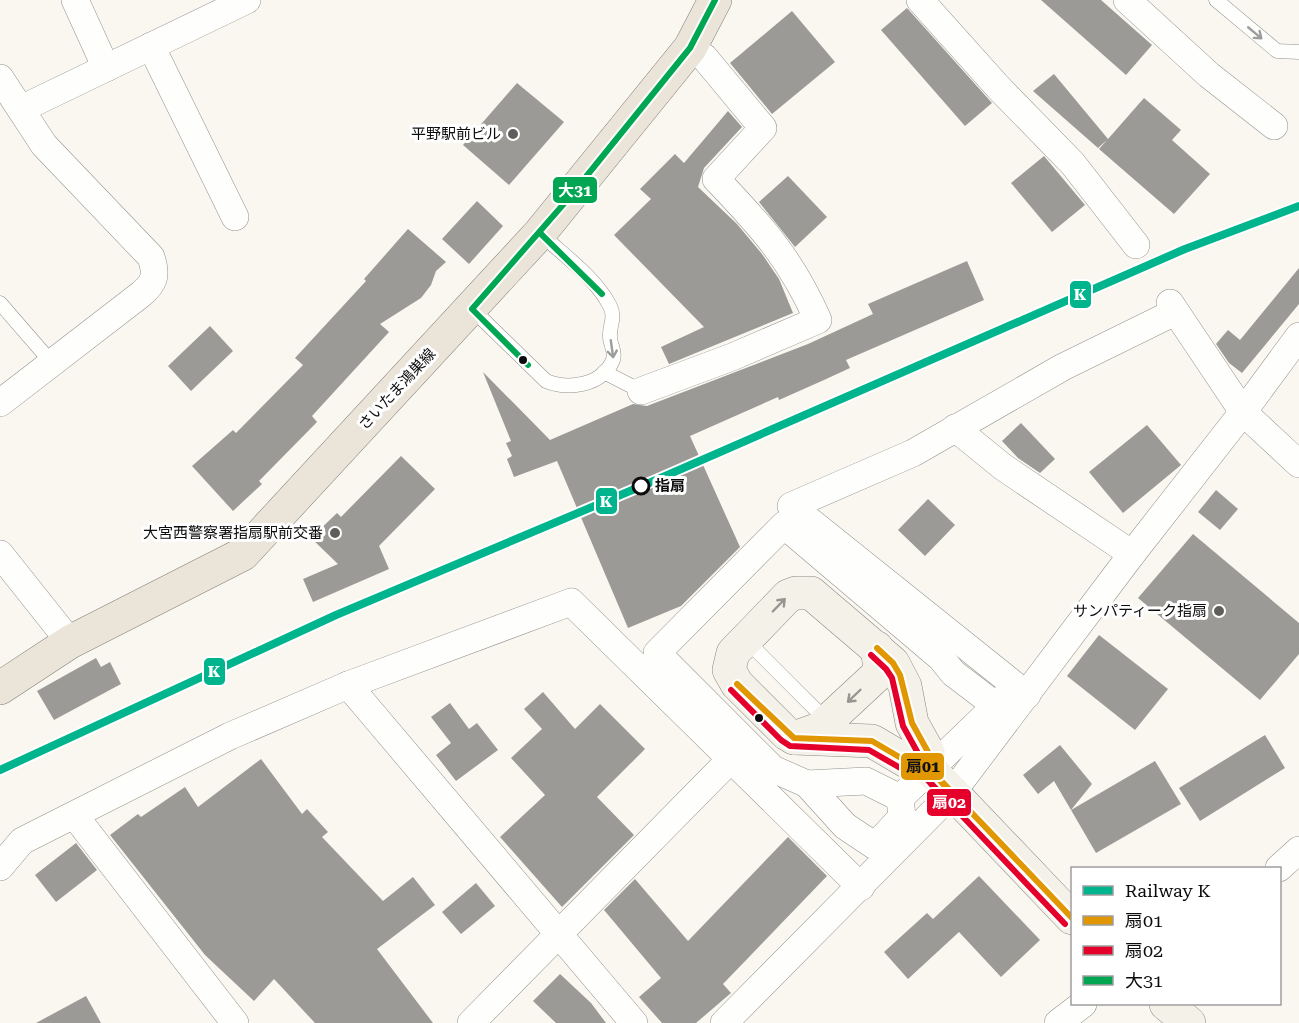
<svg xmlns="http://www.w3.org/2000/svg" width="1299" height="1023" font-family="'Roboto Serif','Noto Sans JP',serif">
	<rect width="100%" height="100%" fill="#faf7f0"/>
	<g fill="#9c9a96">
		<polygon points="1041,0 1101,0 1152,45 1126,75"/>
		<polygon points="907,8 992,103 965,126 881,30"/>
		<polygon points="792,11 835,62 772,114 730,63"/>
		<polygon points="1054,74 1108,139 1144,98 1181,130 1172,140 1210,174 1174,214 1099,149 1107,140 1098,148 1033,91"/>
		<polygon points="517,83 564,122 509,185 463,145"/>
		<polygon points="728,111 742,127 704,168 698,187 737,224 762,254 779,279 793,313 669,364 661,347 704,327 614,235 651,199 640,189 675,154 684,163"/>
		<polygon points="1044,156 1085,205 1052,232 1011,183"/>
		<polygon points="788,176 827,217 795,247 759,202"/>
		<polygon points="477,201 503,226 469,264 442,239"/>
		<polygon points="408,229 446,262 436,271 431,285 421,298 380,324 389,332 312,416 317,422 259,481 262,484 233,511 192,466 233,430 236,433 303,365 295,358 366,281 364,279"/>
		<polygon points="967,261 984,300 846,360 850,368 824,380 779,400 778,397 690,436 740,547 681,606 628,628 557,461 514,477 507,459 512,456 506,443 511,441 483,372 550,440 633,404 647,406 808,344 873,314 868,304"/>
		<polygon points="1299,268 1299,304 1242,373 1229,363 1216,344 1228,330 1240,340"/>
		<polygon points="210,326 233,351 191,391 168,366"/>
		<polygon points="1021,423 1055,459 1040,473 1018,458 1002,441"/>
		<polygon points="1147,425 1181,465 1123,513 1089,472"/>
		<polygon points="401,456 435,489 379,546 389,569 313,602 303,579 338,564 311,538 337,513 341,517"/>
		<polygon points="1216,490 1238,509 1220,530 1198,512"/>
		<polygon points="928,499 955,525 925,556 898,530"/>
		<polygon points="1193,534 1299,623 1299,654 1260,700 1138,598"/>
		<polygon points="1099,635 1168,689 1135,730 1067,676"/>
		<polygon points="96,658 101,667 110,662 121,684 54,720 37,691"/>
		<polygon points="543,692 575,729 600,704 645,749 597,797 634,835 562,907 500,837 545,795 511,758 542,729 524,709"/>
		<polygon points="450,703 469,729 477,723 498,750 456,781 436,755 451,743 431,717"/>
		<polygon points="1265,735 1285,768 1200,821 1179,788"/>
		<polygon points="1060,745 1092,784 1071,810 1054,781 1038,794 1023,775"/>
		<polygon points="261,759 302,814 307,809 328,832 322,837 383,901 413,877 435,905 377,949 433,1023 315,1023 274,979 254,1001 205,955 110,835 138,814 141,817 185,787 198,807"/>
		<polygon points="1155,761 1181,804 1096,853 1071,810"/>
		<polygon points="788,837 827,876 723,984 731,993 696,1023 662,1023 639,997 661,978 604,910 635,879 688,941"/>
		<polygon points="76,843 97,870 56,902 35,875"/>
		<polygon points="979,876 1040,940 1001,977 959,932 908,979 884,952 927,913 933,919"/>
		<polygon points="476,883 495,906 461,934 442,912"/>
		<polygon points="560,974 591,1003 606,1023 556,1023 533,1001"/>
		<polygon points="86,996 101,1023 36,1023"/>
	</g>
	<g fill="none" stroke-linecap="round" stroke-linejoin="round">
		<defs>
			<g id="lane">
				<polyline points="1216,0 1277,51 1299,52"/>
				<polyline points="0,303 52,363"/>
				<path d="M472,309L546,381C568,390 602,386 613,360C616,351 610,345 610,337C609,326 616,318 610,306C595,277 563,255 540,233"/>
				<polyline points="604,372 641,391"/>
				<polyline points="746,640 828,722"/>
			</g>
			<g id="street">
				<polyline points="75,0 106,68"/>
				<polyline points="920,0 998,87 1073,164 1136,245"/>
				<polyline points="1127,0 1209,75 1274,126"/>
				<polyline points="151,46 235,217"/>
				<path d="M0,78L44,145L151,257C157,275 155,283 140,295L0,403"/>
				<polyline points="21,109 247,0"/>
				<polyline points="1170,303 1243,412 1299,336"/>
				<path d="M641,391L732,357L818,320C791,259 762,227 716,179L763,128L704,57L690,48"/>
				<polyline points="955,428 1003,467 1132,554"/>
				<polyline points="0,554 70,642"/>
				<polyline points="348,685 634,1023"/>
				<polyline points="1027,695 791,506 913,453 1063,367 1175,312"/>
				<polyline points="807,784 866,781 900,798"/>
				<polyline points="75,816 235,1023"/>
				<polyline points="878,843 902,817 900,798 1008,694"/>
				<polyline points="875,846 845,826 807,784 773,769 657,653 784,525 941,658 953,673 995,705"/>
				<polyline points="0,867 22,841 230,736 348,685 571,602 861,887"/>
				<polyline points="1279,868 1299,850"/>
				<polyline points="471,1023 731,759"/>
				<polyline points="724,1023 952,793 1132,554 1243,412 1299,464"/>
				<polyline points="1058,1023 1083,1004"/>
			</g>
			<g id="secondary">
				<polyline points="794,738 819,729 876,676 880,668 877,648"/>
				<polyline points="930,769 928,752 912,723 905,686 893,663 811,593 796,593 788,596 733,653 729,670 737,684 787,734 794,738 872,741 906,761 930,769 1072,918"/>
				<polyline points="1166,1004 1189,1023"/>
			</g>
			<polyline id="primary" points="0,688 70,642 243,554 540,233 690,48 715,0"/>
		</defs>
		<use href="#lane" stroke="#93928f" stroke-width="15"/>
		<use href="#street" stroke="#93928f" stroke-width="28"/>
		<use href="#secondary" stroke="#8a8885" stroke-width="34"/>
		<use href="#primary" stroke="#807f7c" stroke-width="34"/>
		<use href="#lane" stroke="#fefefd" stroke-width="14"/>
		<use href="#street" stroke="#fefefd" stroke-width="27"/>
		<use href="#secondary" stroke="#f4f1e9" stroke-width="33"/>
		<use href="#primary" stroke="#ebe4d9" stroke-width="33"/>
		<defs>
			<g id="bus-1">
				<polyline points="877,648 893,663 900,675 912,723 928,752 930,769 949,791"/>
				<polyline points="737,684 794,738 872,741 906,761 930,769 1072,918"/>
			</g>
			<g id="bus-2">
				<polyline points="871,655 886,669 892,678 903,726 919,755 922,773 942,797"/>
				<polyline points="731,690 781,740 790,746 869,750 902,769 925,777 1065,924"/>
			</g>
			<g id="bus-3">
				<polyline points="540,233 602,294"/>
				<polyline points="528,365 472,309 568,199 690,48 715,0"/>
			</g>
		</defs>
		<use href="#bus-1" stroke="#fff" stroke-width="10"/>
		<use href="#bus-2" stroke="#fff" stroke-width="10"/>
		<use href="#bus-3" stroke="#fff" stroke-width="10"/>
		<use href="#bus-1" stroke="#e09701" stroke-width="6"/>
		<use href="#bus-2" stroke="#e4002b" stroke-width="6"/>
		<use href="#bus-3" stroke="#00a651" stroke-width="6"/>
		<defs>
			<polyline id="rail-1" points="0,770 336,615 656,480 1185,249 1299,206"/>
		</defs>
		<use href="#rail-1" stroke="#fff" stroke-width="12"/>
		<use href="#rail-1" stroke="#00b48d" stroke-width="8"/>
	</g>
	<defs><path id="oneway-shaft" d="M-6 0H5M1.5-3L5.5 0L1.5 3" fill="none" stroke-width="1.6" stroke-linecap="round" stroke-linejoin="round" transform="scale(1.5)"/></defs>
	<g stroke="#9d9d9d">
		<use href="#oneway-shaft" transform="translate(1255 33) rotate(40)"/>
		<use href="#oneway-shaft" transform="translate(612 349) rotate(82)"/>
	</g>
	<g stroke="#979591">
		<use href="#oneway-shaft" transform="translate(779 605) rotate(-46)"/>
		<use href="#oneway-shaft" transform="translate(854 696) rotate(136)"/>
	</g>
	<g fill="#5f5e5c" stroke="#fff" stroke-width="2">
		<circle cx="513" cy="134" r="6"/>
		<circle cx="335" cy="533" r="6"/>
		<circle cx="1219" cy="611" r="6"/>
	</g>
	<g fill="#0c0c0c" stroke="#fff" stroke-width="2">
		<circle cx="523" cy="360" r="5"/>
		<circle cx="759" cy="718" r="5"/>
	</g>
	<circle fill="#fff" stroke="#0c0c0c" stroke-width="3" cx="641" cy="486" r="8"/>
	<g text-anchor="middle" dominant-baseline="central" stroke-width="6" stroke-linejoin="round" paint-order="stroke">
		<g font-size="15" fill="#0c0c0c" stroke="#fff" text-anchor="end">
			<text x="501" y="134">平野駅前ビル</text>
			<text x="323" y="533">大宮西警察署指扇駅前交番</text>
			<text x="1207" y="611">サンパティーク指扇</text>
		</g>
		<g font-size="15" fill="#0c0c0c" stroke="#fff">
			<text transform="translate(397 389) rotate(-47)">さいたま鴻巣線</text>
		</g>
		<g font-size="15" font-weight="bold" fill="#0c0c0c" stroke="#fff" text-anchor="start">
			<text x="655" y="486">指扇</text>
		</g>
	</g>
	<g stroke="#fff" stroke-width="2">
		<rect x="552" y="176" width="46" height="28" rx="6" fill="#00a651"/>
		<rect x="1069" y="280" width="23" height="29" rx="6" fill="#00b48d"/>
		<rect x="595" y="487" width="23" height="28" rx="6" fill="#00b48d"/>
		<rect x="203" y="657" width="23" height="29" rx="6" fill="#00b48d"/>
		<rect x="900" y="752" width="45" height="29" rx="6" fill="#e09701"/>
		<rect x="926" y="788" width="46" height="29" rx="6" fill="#e4002b"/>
	</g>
	<g font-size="16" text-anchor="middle" font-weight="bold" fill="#fff">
		<text x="575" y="196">大31</text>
		<text x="1080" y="300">K</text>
		<text x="606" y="507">K</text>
		<text x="214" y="677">K</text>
		<text x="949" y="808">扇02</text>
	</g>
	<g font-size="16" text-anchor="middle" font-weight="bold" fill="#111">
		<text x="923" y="772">扇01</text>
	</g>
	<rect x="1071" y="867" width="210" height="138" fill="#ffffff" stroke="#9e9e9e" stroke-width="1.5"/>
	<rect x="1083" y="886" width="30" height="9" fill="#00b48d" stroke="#9e9e9e" stroke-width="1.5"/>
	<text x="1125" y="897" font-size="18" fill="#0c0c0c">Railway K</text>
	<rect x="1083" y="916" width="30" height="9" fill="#e09701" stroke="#9e9e9e" stroke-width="1.5"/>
	<text x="1125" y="927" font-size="18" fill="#0c0c0c">扇01</text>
	<rect x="1083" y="946" width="30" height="9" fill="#e4002b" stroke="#9e9e9e" stroke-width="1.5"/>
	<text x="1125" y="957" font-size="18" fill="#0c0c0c">扇02</text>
	<rect x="1083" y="976" width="30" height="9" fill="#00a651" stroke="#9e9e9e" stroke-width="1.5"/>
	<text x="1125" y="987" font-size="18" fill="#0c0c0c">大31</text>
</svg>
